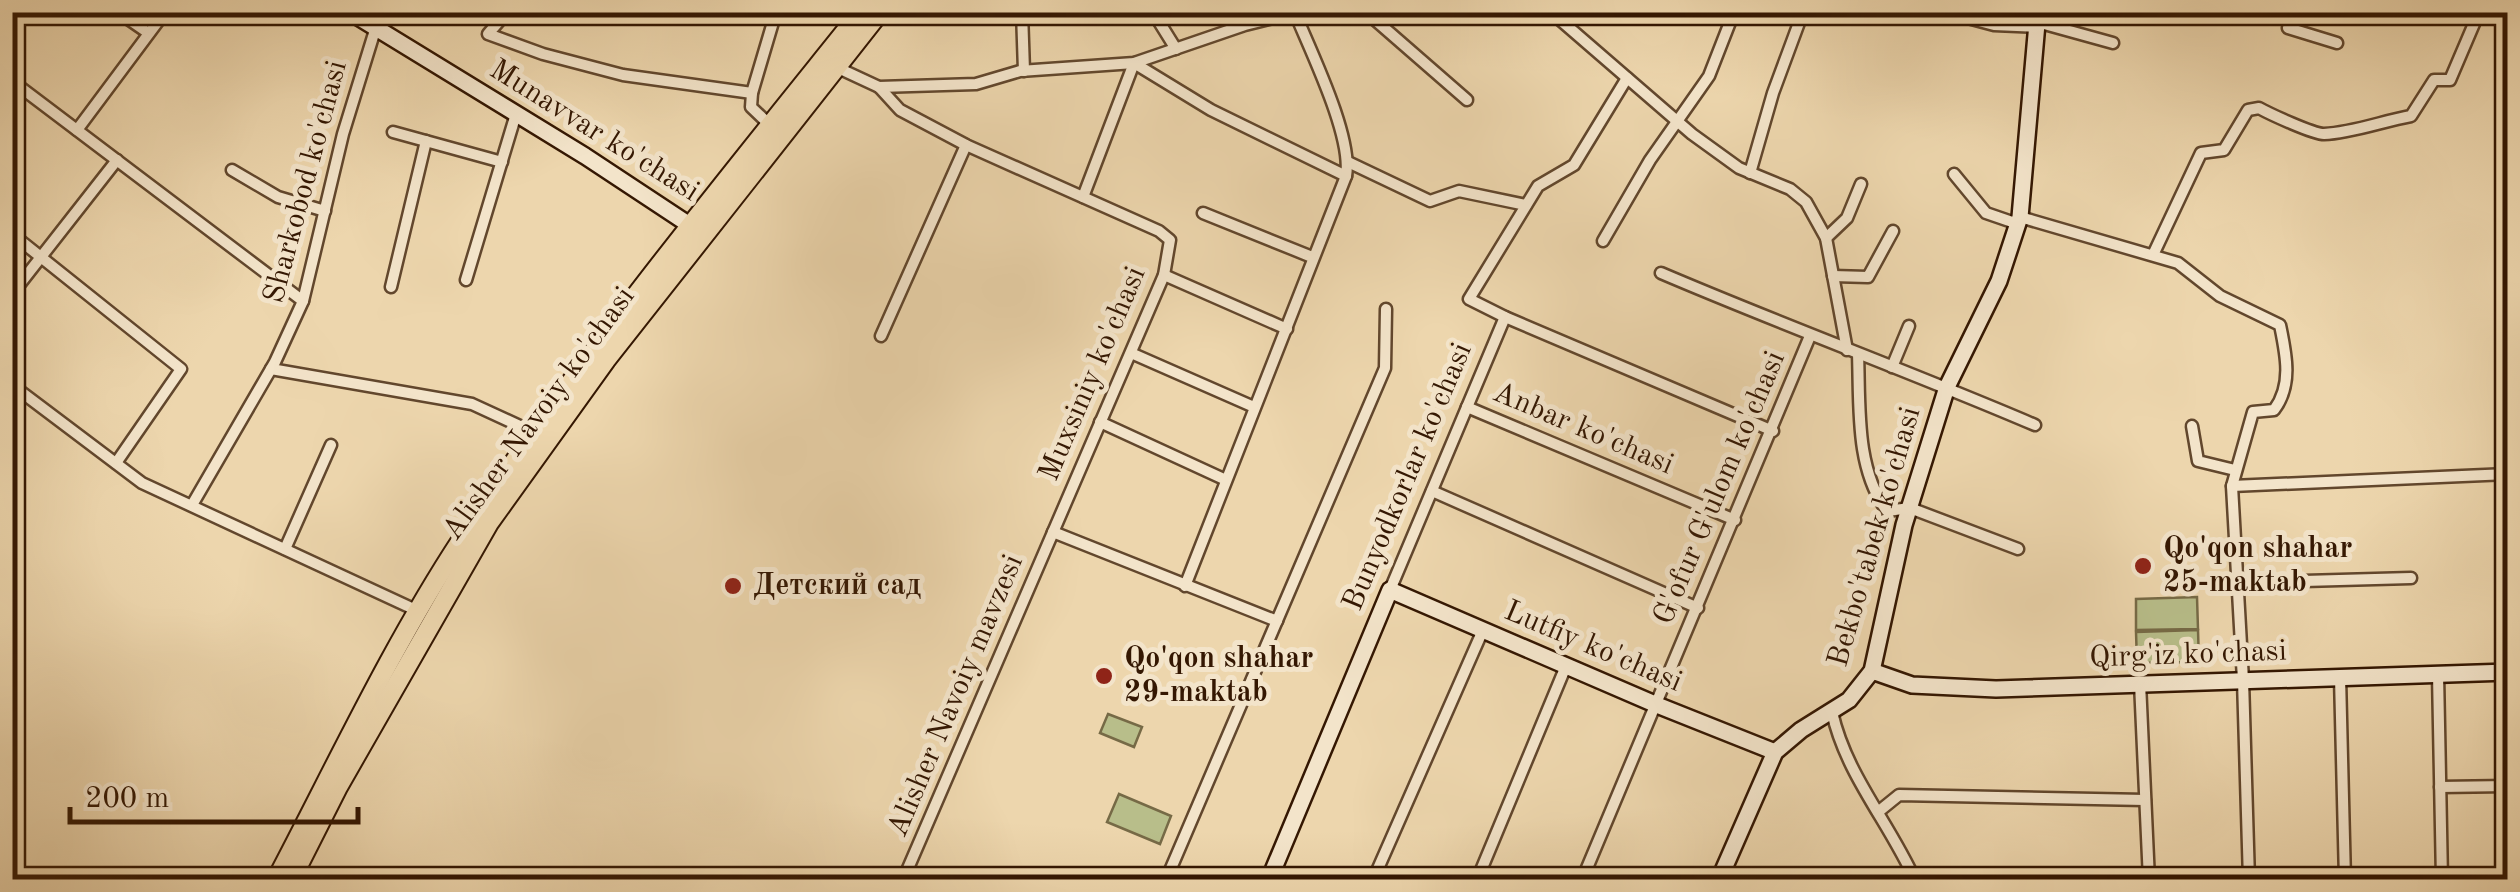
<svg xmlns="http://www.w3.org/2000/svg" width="2520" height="892" font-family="'Old Standard TT',serif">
	<rect width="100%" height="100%" fill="#edd6ad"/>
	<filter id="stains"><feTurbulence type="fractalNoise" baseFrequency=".002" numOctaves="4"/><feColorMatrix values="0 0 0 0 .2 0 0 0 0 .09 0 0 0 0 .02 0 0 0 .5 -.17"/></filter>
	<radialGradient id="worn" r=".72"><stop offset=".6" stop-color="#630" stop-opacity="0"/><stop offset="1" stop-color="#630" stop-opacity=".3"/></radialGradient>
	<g fill="#b8be8a" stroke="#766a46" stroke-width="2.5">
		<polygon points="2197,597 2198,629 2136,630 2136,599"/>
		<polygon points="2198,630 2199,662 2137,663 2136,632"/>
		<polygon points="1108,714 1142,727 1134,747 1100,733"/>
		<polygon points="1119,794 1171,816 1160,844 1107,822"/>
	</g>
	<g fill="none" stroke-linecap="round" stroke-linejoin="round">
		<defs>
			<g id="street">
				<polyline points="118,12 147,32"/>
				<polyline points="507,12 488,34 543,54 623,75 752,93"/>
				<polyline points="1022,12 1024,71"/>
				<polyline points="1153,12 1176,49"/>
				<polyline points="1366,12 1467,100"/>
				<polyline points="1551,12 1692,134 1739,168 1790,189 1806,202 1826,238 1847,350"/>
				<polyline points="1945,12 1994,25 2037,27"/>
				<polyline points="2293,12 2288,28 2337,43"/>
				<polyline points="12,18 17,12"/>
				<polyline points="2037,22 2113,43"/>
				<polyline points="836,67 879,87 976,84 1020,71 1134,63 1245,25 1297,12"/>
				<polyline points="1627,78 1574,165 1538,186 1469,299 1505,317 1773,431"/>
				<polyline points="12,81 303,301"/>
				<polyline points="879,87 900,110 966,145 1159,231 1170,240 1164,275 903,880"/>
				<polyline points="772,127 751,107 752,93 776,12"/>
				<polyline points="77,130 165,12"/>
				<polyline points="393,132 502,162"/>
				<polyline points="1348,162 1430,201 1459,191 1526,205"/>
				<polyline points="232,170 278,197 325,211"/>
				<polyline points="1750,173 1773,93 1803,12"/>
				<polyline points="1954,174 1986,213 2018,224"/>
				<polyline points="1083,197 1134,63 1211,110 1346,176"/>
				<polyline points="1203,213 1312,257"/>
				<path d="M2020,217L2178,263L2220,296L2280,325C2286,354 2293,385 2274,410L2253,412L2232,486L2243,680L2249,880"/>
				<polyline points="12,234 181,369 116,463"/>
				<polyline points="1826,238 1847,218 1861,184"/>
				<polyline points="1603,241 1650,160 1709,76 1734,12"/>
				<path d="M2153,255L2201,153L2224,150L2248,110L2259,108C2270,114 2313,134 2324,134C2352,133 2383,121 2411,116L2434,80H2450L2479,12"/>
				<path d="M1661,273C1785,326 1911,372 2035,425"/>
				<polyline points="1164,275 1287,329"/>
				<polyline points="1833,276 1868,277 1893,231"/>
				<polyline points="466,280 516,114"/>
				<polyline points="391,287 426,141"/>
				<polyline points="12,294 117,160"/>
				<polyline points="881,336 966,145"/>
				<polyline points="1131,353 1254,407"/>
				<path d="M1858,354C1860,406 1855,468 1887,511L1910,508L2018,549"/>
				<polyline points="1892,367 1909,326"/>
				<polyline points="271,369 472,404 535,433"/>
				<polyline points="12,385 142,483 418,611"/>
				<polyline points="1467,407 1735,520"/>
				<polyline points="1100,422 1226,480"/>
				<polyline points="2192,426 2198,461 2235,470"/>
				<polyline points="2232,486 2508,474"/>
				<polyline points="1432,491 1698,608"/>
				<polyline points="192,505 275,362 303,301 343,134 376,27 385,12"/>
				<polyline points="1053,532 1277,621"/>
				<polyline points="285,549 331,445"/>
				<polyline points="2237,583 2411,578"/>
				<path d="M1185,586L1346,176C1353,137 1311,52 1295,13"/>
				<polyline points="1390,590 1505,317"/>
				<polyline points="2438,674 2442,880"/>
				<polyline points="2340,677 2345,880"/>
				<polyline points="2140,683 2149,880"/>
				<path d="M1832,712C1846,775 1889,822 1915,880"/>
				<polyline points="2440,787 2508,786"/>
				<polyline points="1878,812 1899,795 2145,800"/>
				<polyline points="1166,880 1385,368 1386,309"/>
				<polyline points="1373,880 1483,630"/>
				<polyline points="1477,880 1566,666"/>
				<polyline points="1582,880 1810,336"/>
			</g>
			<g id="secondary">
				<polyline points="350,12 585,156 697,230"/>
				<polyline points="1872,671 1912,685 1996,689 2508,672"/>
				<polyline points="1269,880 1390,590 1657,705 1775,752"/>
				<polyline points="1719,880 1775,752 1801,730 1849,700 1872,671 1904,525 1947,387 1999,281 2020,217 2038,12"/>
			</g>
			<g id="primary">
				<path d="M276,880C336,766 391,647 462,539C582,355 723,184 861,12"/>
				<polyline points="291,880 338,787 489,523 606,360 880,12"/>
			</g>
		</defs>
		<use href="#street" stroke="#62472d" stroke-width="15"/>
		<use href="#secondary" stroke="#341702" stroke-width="20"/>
		<use href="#primary" stroke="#341702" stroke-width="22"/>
		<use href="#street" stroke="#f3e4ca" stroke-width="10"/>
		<use href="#secondary" stroke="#f3e4ca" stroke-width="15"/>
		<use href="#primary" stroke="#edd6ad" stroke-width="18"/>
	</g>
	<g fill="#8f2418" stroke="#f3e4ca" stroke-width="4">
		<circle cx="2143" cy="566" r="10"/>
		<circle cx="733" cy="586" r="10"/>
		<circle cx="1104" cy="676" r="10"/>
	</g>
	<g text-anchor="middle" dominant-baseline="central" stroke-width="10" stroke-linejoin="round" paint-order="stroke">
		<g font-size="30" fill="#341702" stroke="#f3e4ca">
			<text transform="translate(594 131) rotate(32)">Munavvar ko'chasi</text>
			<text transform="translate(306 182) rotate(-75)">Sharkobod ko'chasi</text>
			<text transform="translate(1093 374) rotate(-67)">Muxsiniy ko'chasi</text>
			<text transform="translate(539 414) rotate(-54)">Alisher Navoiy ko'chasi</text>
			<text transform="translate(1583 429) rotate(23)">Anbar ko'chasi</text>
			<text transform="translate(1408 477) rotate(-67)">Bunyodkorlar ko'chasi</text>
			<text transform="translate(1720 488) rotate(-67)">G'ofur G'ulom ko'chasi</text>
			<text transform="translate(1875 537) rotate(-74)">Bekbo'tabek ko'chasi</text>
			<text transform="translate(1593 647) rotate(23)">Lutfiy ko'chasi</text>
			<text transform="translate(2188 655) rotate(-2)">Qirg'iz ko'chasi</text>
			<text transform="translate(956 696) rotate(-67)">Alisher Navoiy mavzesi</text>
		</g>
		<g font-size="30" font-weight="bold" fill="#341702" stroke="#f3e4ca" text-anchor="start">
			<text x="2163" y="549">Qo'qon shahar<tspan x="2163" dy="34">25-maktab</tspan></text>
			<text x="753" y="586">Детский сад</text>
			<text x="1124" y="659">Qo'qon shahar<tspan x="1124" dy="34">29-maktab</tspan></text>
		</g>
	</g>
	<rect width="2520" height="892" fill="none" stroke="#edd6ad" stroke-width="50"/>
	<rect x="15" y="15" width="2490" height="862" fill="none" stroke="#341702" stroke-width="5"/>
	<rect x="25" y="25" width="2470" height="842" fill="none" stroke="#341702" stroke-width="2.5"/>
	<path d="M70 807v15h288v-15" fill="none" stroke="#341702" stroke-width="5"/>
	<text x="85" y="807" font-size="30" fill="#341702" stroke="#f3e4ca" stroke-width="8" paint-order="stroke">200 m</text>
	<rect width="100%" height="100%" filter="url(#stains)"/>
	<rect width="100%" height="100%" fill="url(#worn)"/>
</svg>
